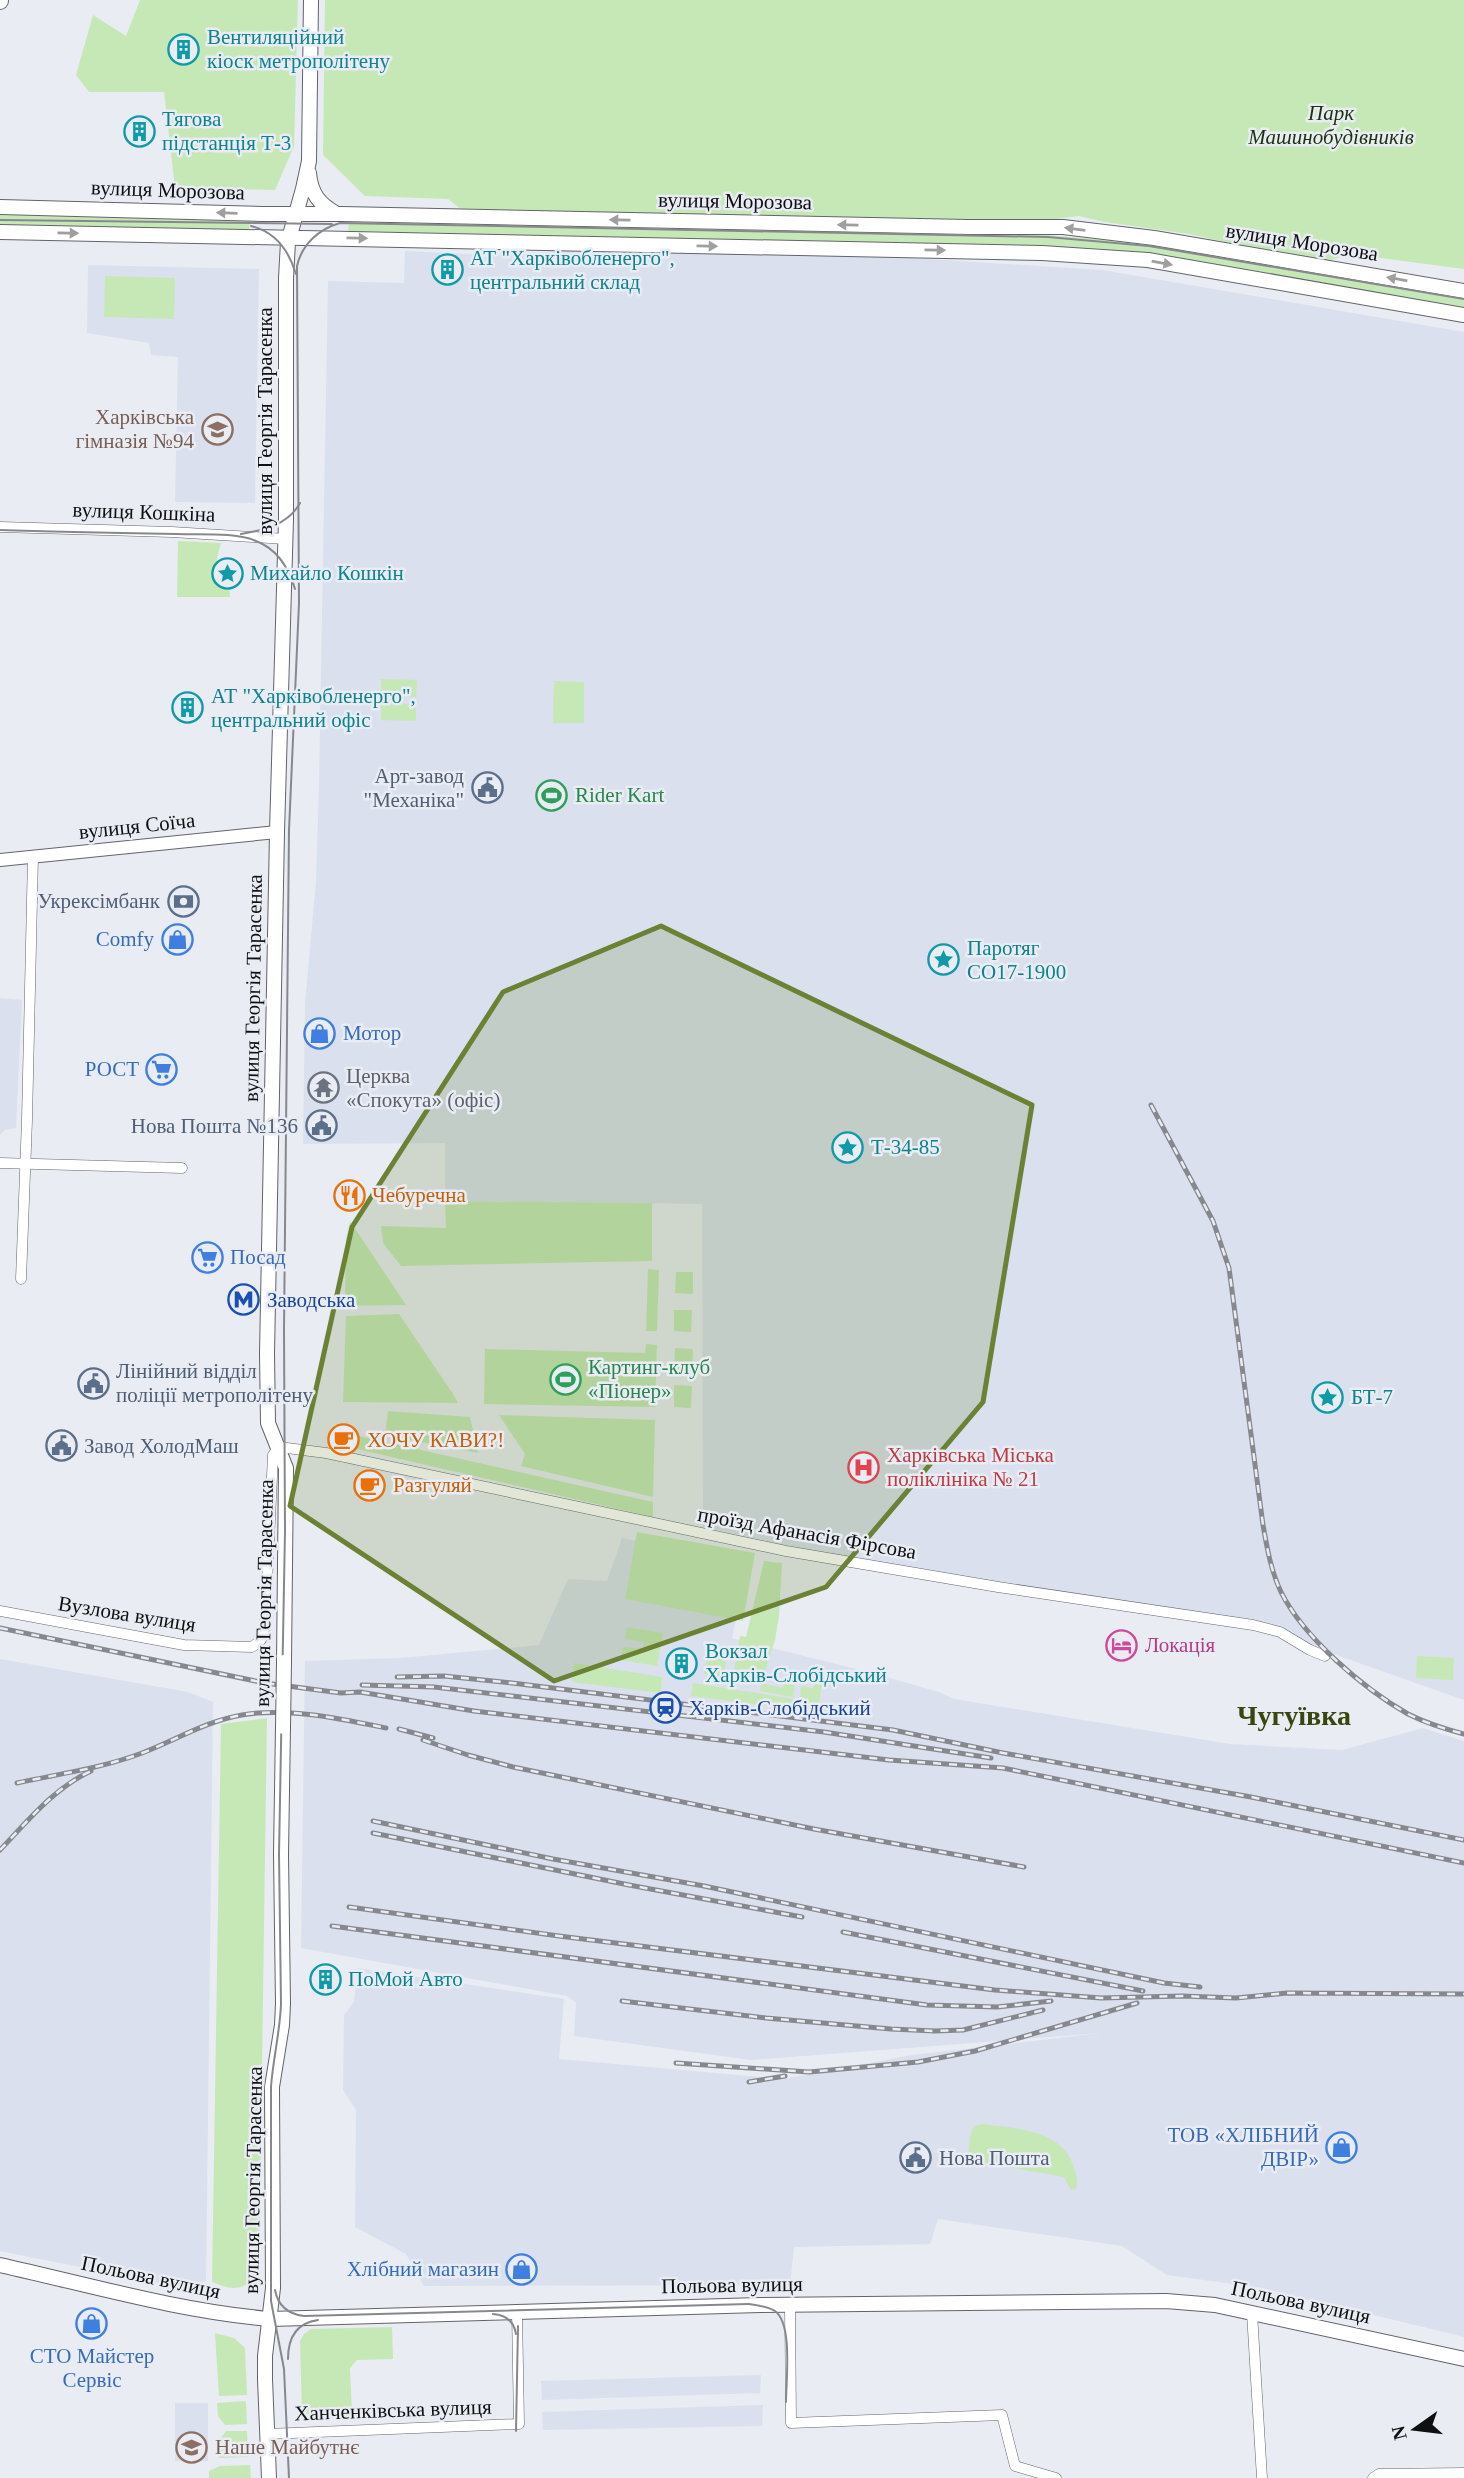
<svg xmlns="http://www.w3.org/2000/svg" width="1464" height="2478" font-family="Georgia,serif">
	<rect width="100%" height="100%" fill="#e9ecf3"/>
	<g fill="#dae0ee">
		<polygon points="599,249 847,254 1102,270 1464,332 1464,1700 1248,1624 912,1573 703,1527 702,1204 445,1201 445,1143 303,1144 305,1003 316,881 319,785 328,281 404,283 405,251 490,255"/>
		<polygon points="88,265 259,269 255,503 175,502 178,357 151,355 149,343 87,333"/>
		<polygon points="0,998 22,1000 16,1128 5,1130 0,1135"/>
		<polygon points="622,1538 749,1564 732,1638 876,1674 939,1692 954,1699 1230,1744 1342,1750 1423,1728 1464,1741 1464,2337 1345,2308 1344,2310 1263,2288 1167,2275 1122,2246 938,2219 930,2244 794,2247 790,2285 424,2286 406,2254 355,2227 356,2110 343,2090 344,2015 354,2002 358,1968 564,1999 559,2059 783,2079 912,2055 1101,2033 751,2060 574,2036 576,2003 567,1996 301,1948 305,1661 400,1658 539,1645 568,1579 607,1581"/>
		<polygon points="0,1659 188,1692 213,1702 206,2281 190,2289 0,2251"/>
		<polygon points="761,2375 760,2393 542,2400 541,2381"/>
		<rect x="175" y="2403" width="33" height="58"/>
		<polygon points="763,2405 762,2426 543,2430 542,2412"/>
	</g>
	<g fill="#c6e8b7">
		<polygon points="140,0 298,0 294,146 275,190 175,188 164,92 89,92 76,75 93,15 126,36"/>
		<polygon points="325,0 1464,0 1464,269 1350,254 1331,260 1283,255 1189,234 1105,222 1079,216 1048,220 878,222 462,210 448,199 365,196 323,155"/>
		<polygon points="0,213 250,217 249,231 0,227"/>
		<polygon points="349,219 1020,233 1156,244 1464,295 1464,310 1154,257 348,234"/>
		<polygon points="105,276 175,278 174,319 104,317"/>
		<path d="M178,541L221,543C217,557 214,567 219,581L229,584L230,597H177Z"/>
		<polygon points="381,679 417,680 416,697 381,697"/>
		<polygon points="554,681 584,682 584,723 553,723"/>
		<polygon points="381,703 416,704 416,721 381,720"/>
		<polygon points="445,1201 652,1203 652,1261 401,1266 383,1243 381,1226 446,1228"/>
		<polygon points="350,1221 406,1305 338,1306 338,1299 345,1298 346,1238"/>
		<polygon points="648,1269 659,1270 657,1331 646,1331"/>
		<polygon points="676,1272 693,1272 693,1294 675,1293"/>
		<polygon points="674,1310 692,1310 691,1332 674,1331"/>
		<polygon points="399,1314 455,1397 458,1403 343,1402 346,1316"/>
		<polygon points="646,1344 657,1345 655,1407 484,1404 485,1349 645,1353"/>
		<polygon points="675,1348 693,1349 692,1371 674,1370"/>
		<polygon points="674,1385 692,1386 691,1408 674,1407"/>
		<polygon points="388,1411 470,1417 478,1453 385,1435"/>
		<polygon points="499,1415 655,1420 653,1497 521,1466 525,1454"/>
		<polygon points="359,1436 653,1502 653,1517 357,1449"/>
		<polygon points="637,1532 755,1553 743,1621 625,1599"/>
		<polygon points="764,1561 782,1563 779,1616 775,1640 761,1683 782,1688 784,1683 795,1685 793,1697 760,1691 761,1683 733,1678 740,1636 746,1637"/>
		<polygon points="627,1627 663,1633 657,1666 620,1660 623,1647 643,1649 644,1642 625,1639"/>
		<polygon points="707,1656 726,1658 724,1677 704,1674"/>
		<polygon points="1417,1656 1454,1658 1453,1680 1416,1678"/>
		<polygon points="574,1663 662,1677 661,1693 572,1682"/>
		<polygon points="815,1681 822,1682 818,1712 799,1709 801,1686 813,1688"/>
		<polygon points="693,1683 794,1699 794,1709 691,1696"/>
		<path d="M267,1718L259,2277C240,2290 233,2291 212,2282L221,1724Z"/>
		<path d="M983,2124C1017,2129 1063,2129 1074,2168C1077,2175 1078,2182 1076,2189L1071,2190L1064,2177L968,2160L970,2136L974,2126Z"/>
		<polygon points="392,2327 393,2359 357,2360 350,2368 352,2413 302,2414 300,2341 304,2334 311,2329"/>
		<polygon points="215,2333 234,2338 245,2348 247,2395 219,2396"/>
		<polygon points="246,2401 247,2424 225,2425 218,2416 217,2403"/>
		<polygon points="226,2431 247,2431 248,2457 219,2458 218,2442"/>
		<polygon points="250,2465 251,2478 209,2478 209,2471 220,2466"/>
	</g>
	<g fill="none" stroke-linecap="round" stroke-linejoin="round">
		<defs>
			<g id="minor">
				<polyline points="0,527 172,532 286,539"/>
				<polyline points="0,1163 182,1168"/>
				<polyline points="21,1279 27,1120 33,856"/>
				<polyline points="0,1611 184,1645 252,1647 261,1640 265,1626 273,1455 279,1447 326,1453 786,1551 998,1587 1253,1625 1280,1632 1310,1650 1325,1656"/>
				<polyline points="790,2305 791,2423 1002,2415 1015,2466 1056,2478"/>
				<polyline points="1252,2313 1262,2478"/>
				<polyline points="267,2434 519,2424 517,2311"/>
				<polyline points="1373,2478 1379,2474 1464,2473"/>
			</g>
			<polyline id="tertiary" points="0,860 277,832"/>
			<g id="secondary">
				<path d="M309,173C311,194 319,204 337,214"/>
				<polyline points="0,207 262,214 342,214 968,227 1063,227 1154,238 1464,291"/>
				<polyline points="0,232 1042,253 1148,260 1464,315"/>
				<polyline points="284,1662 286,1468 268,1423 267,1354 277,832 286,519 286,278 288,242 303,189 309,161 311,0"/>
				<path d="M0,2265C90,2285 178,2311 270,2319L760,2305L1166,2301L1215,2305L1464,2359"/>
				<polyline points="269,2478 265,2379 265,2356 273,2288 272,2087 282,2025 283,2004 281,1854 283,1727"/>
			</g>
			<polyline id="primary" points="0,1 0,0"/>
		</defs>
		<use href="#minor" stroke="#62646a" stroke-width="11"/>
		<use href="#tertiary" stroke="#62646a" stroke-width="14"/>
		<use href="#secondary" stroke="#62646a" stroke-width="16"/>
		<use href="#primary" stroke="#62646a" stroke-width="18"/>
		<use href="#minor" stroke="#fff" stroke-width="10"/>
		<use href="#tertiary" stroke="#fff" stroke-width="12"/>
		<use href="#secondary" stroke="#fff" stroke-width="14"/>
		<use href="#primary" stroke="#fff" stroke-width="16"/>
		<g stroke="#86888d" stroke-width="2">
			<polyline points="0,220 332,224"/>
			<path d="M251,226C276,232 289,251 296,274"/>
			<path d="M0,530C59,532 118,533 177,534C199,535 236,532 256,541C277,549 289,569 295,589"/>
			<path d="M241,534C264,530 288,525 300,503"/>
			<path d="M275,2290C278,2306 288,2314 304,2316L748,2304C757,2305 767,2306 775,2311C793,2324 786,2380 786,2402"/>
			<path d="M493,2314C506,2315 514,2321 516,2334"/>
			<path d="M288,2359C288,2338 296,2323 318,2320"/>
			<polyline points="516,2431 518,2326"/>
			<path d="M289,2478L284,2369L271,2301V2087C273,2059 280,2032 281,2004L279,1854L285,1531L284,1330L289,830L299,603L297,266C302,244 319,229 340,223L1048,237L1149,246L1464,299"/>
		</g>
		<defs>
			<g id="rail">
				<path d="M1151,1105L1213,1221L1229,1268L1263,1525C1267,1548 1271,1571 1281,1592C1304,1638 1364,1689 1408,1714C1426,1723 1445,1729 1464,1734"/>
				<polyline points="0,1628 265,1683 341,1693 360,1692 474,1711 889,1760 1003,1768 1464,1863"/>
				<polyline points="397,1677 444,1676 512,1683 893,1730 1003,1753 1251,1797 1464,1840"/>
				<polyline points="362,1685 434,1687 824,1732 991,1758"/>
				<polyline points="399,1729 433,1738"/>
				<polyline points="423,1740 468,1755 513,1767 814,1829 1024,1867"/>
				<path d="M17,1783C58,1774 103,1768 142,1753C176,1740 206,1721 242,1715C287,1707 342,1719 386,1728"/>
				<polyline points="373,1821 553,1859 704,1886 1164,1983 1200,1987"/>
				<polyline points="373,1833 629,1885 802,1917"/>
				<path d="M0,1850C27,1822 54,1788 91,1771"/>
				<polyline points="349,1907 559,1936 995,1990 1101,1998 1182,1996 1236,1998 1287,1993 1464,1994"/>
				<polyline points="332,1926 927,2005 997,2007 1051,2001"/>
				<polyline points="843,1932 1143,1991"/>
				<polyline points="622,2001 766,2018 891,2029 935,2031 963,2030 1043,2010"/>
				<polyline points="676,2063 809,2072 918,2062 975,2051 1137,2003"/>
				<polyline points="749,2082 785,2076"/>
			</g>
		</defs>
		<use href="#rail" stroke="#86888d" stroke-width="5"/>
		<use href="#rail" stroke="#e9ecf3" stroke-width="2.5" stroke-dasharray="8" stroke-linecap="butt"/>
		<defs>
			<polyline id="secondary-bridge" points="283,1727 284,1662"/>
		</defs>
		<use href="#secondary-bridge" stroke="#62646a" stroke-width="16" stroke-linecap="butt"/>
		<use href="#secondary-bridge" stroke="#fff" stroke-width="14"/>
	</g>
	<defs><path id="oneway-solid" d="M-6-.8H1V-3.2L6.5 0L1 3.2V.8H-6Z" transform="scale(1.75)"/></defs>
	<g fill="#9f9fa0">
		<use href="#oneway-solid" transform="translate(227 213) rotate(-178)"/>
		<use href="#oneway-solid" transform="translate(620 220) rotate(-179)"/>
		<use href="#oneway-solid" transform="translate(848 225) rotate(-179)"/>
		<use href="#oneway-solid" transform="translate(1075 229) rotate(-173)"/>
		<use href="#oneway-solid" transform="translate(68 233) rotate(1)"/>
		<use href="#oneway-solid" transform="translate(357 238) rotate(1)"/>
		<use href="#oneway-solid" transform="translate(707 246) rotate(1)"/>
		<use href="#oneway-solid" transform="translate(935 250) rotate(1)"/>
		<use href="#oneway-solid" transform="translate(1162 263) rotate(10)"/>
		<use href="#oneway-solid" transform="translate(1397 279) rotate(-170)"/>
	</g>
	<path fill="#6b8234" fill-opacity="0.2" stroke="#6b8234" stroke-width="5" stroke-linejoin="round" d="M661,926L1032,1105L983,1402L826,1587L554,1681L290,1506L352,1227L503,992Z"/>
	<defs>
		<symbol id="building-ring" viewBox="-11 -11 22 22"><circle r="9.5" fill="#e9ecf3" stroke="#0f9aa8" stroke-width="1.5"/><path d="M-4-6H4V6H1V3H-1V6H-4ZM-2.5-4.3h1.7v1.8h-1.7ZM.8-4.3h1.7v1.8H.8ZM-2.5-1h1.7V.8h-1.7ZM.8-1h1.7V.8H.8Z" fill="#0f9aa8"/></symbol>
		<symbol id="school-ring" viewBox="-11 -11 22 22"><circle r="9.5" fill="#e9ecf3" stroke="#8d6e63" stroke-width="1.5"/><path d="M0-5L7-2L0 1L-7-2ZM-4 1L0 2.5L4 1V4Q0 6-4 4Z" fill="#8d6e63"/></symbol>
		<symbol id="sight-ring" viewBox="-11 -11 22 22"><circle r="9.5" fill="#e9ecf3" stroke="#0f9aa8" stroke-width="1.5"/><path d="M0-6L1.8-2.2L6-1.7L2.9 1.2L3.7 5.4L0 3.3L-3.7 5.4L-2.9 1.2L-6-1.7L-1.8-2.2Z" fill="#0f9aa8"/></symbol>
		<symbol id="civic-ring" viewBox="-11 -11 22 22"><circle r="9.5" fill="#e9ecf3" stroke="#5c6f8a" stroke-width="1.5"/><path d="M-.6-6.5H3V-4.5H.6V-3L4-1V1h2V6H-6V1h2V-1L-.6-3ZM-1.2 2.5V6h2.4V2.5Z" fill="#5c6f8a"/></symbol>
		<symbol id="stadium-ring" viewBox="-11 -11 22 22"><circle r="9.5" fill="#e9ecf3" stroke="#2e9e5b" stroke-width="1.5"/><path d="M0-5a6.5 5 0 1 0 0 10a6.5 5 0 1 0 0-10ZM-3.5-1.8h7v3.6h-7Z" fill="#2e9e5b"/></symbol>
		<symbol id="bank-ring" viewBox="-11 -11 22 22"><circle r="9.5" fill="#e9ecf3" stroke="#5c6f8a" stroke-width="1.5"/><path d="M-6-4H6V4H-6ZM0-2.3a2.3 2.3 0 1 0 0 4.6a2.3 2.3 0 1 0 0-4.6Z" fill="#5c6f8a"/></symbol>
		<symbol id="shop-ring" viewBox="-11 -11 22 22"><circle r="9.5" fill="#e9ecf3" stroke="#3f7fe0" stroke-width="1.5"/><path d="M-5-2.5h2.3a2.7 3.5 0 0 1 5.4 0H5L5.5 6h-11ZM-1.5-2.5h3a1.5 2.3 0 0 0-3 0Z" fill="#3f7fe0"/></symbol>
		<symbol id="supermarket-ring" viewBox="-11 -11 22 22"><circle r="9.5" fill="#e9ecf3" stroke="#3f7fe0" stroke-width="1.5"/><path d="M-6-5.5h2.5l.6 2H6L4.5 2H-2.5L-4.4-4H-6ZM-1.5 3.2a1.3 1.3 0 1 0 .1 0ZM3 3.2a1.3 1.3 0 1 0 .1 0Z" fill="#3f7fe0"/></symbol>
		<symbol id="temple-ring" viewBox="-11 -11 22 22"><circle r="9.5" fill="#e9ecf3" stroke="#6b7280" stroke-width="1.5"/><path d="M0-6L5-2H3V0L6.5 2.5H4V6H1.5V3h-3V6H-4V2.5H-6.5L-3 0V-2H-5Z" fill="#6b7280"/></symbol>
		<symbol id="restaurant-ring" viewBox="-11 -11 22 22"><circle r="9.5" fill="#e9ecf3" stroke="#e8710a" stroke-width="1.5"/><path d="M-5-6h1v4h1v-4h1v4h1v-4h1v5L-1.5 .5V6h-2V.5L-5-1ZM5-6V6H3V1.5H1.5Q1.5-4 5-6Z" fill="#e8710a"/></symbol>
		<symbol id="metro-ring" viewBox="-11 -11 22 22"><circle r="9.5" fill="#e9ecf3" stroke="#1a4fb4" stroke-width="1.5"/><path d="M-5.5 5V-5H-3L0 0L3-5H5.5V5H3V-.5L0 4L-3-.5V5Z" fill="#1a4fb4"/></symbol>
		<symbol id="cafe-ring" viewBox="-11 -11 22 22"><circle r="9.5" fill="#e9ecf3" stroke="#e8710a" stroke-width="1.5"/><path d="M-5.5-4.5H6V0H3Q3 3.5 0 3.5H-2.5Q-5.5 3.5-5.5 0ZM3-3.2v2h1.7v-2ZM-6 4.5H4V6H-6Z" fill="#e8710a"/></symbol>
		<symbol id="hospital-ring" viewBox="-11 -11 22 22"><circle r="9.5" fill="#e9ecf3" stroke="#e0444e" stroke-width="1.5"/><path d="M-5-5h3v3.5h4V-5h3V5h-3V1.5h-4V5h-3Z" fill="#e0444e"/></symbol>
		<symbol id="hotel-ring" viewBox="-11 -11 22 22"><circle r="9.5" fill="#e9ecf3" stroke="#d1479c" stroke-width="1.5"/><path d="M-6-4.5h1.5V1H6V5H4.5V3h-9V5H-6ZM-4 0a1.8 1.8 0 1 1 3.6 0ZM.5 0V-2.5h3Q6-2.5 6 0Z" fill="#d1479c"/></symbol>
		<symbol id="station-ring" viewBox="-11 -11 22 22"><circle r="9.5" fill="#e9ecf3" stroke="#1a4fb4" stroke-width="1.5"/><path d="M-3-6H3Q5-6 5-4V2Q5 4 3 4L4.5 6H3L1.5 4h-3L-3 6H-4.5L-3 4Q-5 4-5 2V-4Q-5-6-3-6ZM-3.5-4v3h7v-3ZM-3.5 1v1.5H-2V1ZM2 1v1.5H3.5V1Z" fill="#1a4fb4"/></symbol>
	</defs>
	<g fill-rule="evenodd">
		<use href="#building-ring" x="166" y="32" width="35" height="35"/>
		<use href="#building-ring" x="122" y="114" width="35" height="35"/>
		<use href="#building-ring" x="430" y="252" width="35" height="35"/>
		<use href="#school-ring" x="200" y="412" width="35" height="35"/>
		<use href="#sight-ring" x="210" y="556" width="35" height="35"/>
		<use href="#building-ring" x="170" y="690" width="35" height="35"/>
		<use href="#civic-ring" x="470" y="770" width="35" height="35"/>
		<use href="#stadium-ring" x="534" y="778" width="35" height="35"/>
		<use href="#bank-ring" x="166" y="884" width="35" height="35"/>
		<use href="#shop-ring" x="160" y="922" width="35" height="35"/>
		<use href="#sight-ring" x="926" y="942" width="35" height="35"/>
		<use href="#shop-ring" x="302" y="1016" width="35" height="35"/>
		<use href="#supermarket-ring" x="144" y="1052" width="35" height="35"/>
		<use href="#temple-ring" x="306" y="1070" width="35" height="35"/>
		<use href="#civic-ring" x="304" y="1108" width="35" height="35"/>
		<use href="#sight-ring" x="830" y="1130" width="35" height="35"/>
		<use href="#restaurant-ring" x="332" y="1178" width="35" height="35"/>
		<use href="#supermarket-ring" x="190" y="1240" width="35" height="35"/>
		<use href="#metro-ring" x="226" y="1282" width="35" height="35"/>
		<use href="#stadium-ring" x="548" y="1362" width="35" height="35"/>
		<use href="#civic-ring" x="76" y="1366" width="35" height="35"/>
		<use href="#sight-ring" x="1310" y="1380" width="35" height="35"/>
		<use href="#cafe-ring" x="326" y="1422" width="35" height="35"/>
		<use href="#civic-ring" x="44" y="1428" width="35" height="35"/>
		<use href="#hospital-ring" x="846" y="1450" width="35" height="35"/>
		<use href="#cafe-ring" x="352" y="1468" width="35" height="35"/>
		<use href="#hotel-ring" x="1104" y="1628" width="35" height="35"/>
		<use href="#building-ring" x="664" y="1646" width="35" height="35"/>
		<use href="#station-ring" x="648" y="1690" width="35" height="35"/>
		<use href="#building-ring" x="308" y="1962" width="35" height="35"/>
		<use href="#shop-ring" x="1324" y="2130" width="35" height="35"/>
		<use href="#civic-ring" x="898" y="2140" width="35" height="35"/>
		<use href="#shop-ring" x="504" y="2252" width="35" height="35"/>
		<use href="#shop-ring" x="74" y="2306" width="35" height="35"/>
		<use href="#school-ring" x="174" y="2430" width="35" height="35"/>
	</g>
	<g text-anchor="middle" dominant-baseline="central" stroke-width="5" stroke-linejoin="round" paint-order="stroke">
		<g font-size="21" fill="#0d838f" stroke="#e9ecf3" text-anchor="start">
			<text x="207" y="37">Вентиляційний<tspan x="207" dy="24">кіоск метрополітену</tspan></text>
			<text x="162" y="119">Тягова<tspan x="162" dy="24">підстанція Т-3</tspan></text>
			<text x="470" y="258">АТ "Харківобленерго",<tspan x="470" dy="24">центральний склад</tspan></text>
			<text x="250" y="573">Михайло Кошкін</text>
			<text x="211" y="696">АТ "Харківобленерго",<tspan x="211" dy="24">центральний офіс</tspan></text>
			<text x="967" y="948">Паротяг<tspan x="967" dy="24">СО17-1900</tspan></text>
			<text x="871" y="1147">Т-34-85</text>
			<text x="1351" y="1397">БТ-7</text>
			<text x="705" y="1651">Вокзал<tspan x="705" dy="24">Харків-Слобідський</tspan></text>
			<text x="348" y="1979">ПоМой Авто</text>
		</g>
		<g font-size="21" font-style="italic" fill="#1a330c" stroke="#e9ecf3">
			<text x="1331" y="113">Парк<tspan x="1331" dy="24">Машинобудівників</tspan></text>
		</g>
		<g font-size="21" fill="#0f1012" stroke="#e9ecf3">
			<text transform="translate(168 190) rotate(2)">вулиця Морозова</text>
			<text transform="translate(735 201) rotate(1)">вулиця Морозова</text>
			<text transform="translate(1302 242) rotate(9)">вулиця Морозова</text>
			<text transform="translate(265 421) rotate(-90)">вулиця Георгія Тарасенка</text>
			<text transform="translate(144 512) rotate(2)">вулиця Кошкіна</text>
			<text transform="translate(137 826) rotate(-6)">вулиця Соїча</text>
			<text transform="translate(253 988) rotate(-89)">вулиця Георгія Тарасенка</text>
			<text transform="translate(807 1533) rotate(10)">проїзд Афанасія Фірсова</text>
			<text transform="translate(264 1593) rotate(-89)">вулиця Георгія Тарасенка</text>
			<text transform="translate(127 1614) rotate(9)">Вузлова вулиця</text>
			<text transform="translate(253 2180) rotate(-89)">вулиця Георгія Тарасенка</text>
			<text transform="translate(151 2277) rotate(12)">Польова вулиця</text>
			<text transform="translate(732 2285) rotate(-1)">Польова вулиця</text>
			<text transform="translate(1301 2302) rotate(12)">Польова вулиця</text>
			<text transform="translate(393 2410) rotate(-2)">Ханченківська вулиця</text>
		</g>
		<g font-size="21" fill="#785e54" stroke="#e9ecf3" text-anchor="end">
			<text x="194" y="417">Харківська<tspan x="194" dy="24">гімназія №94</tspan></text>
			<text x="215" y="2447" text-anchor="start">Наше Майбутнє</text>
		</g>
		<g font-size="21" fill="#4e5e75" stroke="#e9ecf3" text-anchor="end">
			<text x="464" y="776">Арт-завод<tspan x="464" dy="24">"Механіка"</tspan></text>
			<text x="160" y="901">Укрексімбанк</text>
			<text x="298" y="1126">Нова Пошта №136</text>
			<text x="116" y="1371" text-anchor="start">Лінійний відділ<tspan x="116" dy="24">поліції метрополітену</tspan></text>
			<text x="84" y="1446" text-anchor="start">Завод ХолодМаш</text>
			<text x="939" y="2158" text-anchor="start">Нова Пошта</text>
		</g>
		<g font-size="21" fill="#27864d" stroke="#e9ecf3" text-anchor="start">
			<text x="575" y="795">Rider Kart</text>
			<text x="588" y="1367">Картинг-клуб<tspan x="588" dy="24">«Піонер»</tspan></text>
		</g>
		<g font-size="21" fill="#366cbe" stroke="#e9ecf3" text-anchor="end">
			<text x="154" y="939">Comfy</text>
			<text x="343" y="1033" text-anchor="start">Мотор</text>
			<text x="139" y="1069">РОСТ</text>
			<text x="230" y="1257" text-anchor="start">Посад</text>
			<text x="1319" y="2135">ТОВ «ХЛІБНИЙ<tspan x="1319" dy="24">ДВІР»</tspan></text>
			<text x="499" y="2269">Хлібний магазин</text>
			<text x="92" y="2356" text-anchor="middle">СТО Майстер<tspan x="92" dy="24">Сервіс</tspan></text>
		</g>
		<g font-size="21" fill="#5b616d" stroke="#e9ecf3" text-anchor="start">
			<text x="346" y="1076">Церква<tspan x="346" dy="24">«Спокута» (офіс)</tspan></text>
		</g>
		<g font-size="21" fill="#c56008" stroke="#e9ecf3" text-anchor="start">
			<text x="372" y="1195">Чебуречна</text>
			<text x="367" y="1440">ХОЧУ КАВИ?!</text>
			<text x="393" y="1485">Разгуляй</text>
		</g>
		<g font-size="21" fill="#164399" stroke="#e9ecf3" text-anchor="start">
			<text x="267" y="1300">Заводська</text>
			<text x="689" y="1708">Харків-Слобідський</text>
		</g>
		<g font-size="21" fill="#be3a42" stroke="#e9ecf3" text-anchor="start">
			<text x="887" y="1455">Харківська Міська<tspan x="887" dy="24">поліклініка № 21</tspan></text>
		</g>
		<g font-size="21" fill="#b23c85" stroke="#e9ecf3" text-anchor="start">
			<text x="1145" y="1645">Локація</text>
		</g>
		<g font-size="28" font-weight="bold" fill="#384710" stroke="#e9ecf3">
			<text x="1294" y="1715">Чугуївка</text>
		</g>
	</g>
	<g transform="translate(1415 2429) rotate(256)" stroke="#e9ecf3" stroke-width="5" paint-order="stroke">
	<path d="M0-5L12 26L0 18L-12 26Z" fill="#0f1012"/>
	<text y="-10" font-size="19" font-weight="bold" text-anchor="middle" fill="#0f1012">N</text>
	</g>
</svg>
